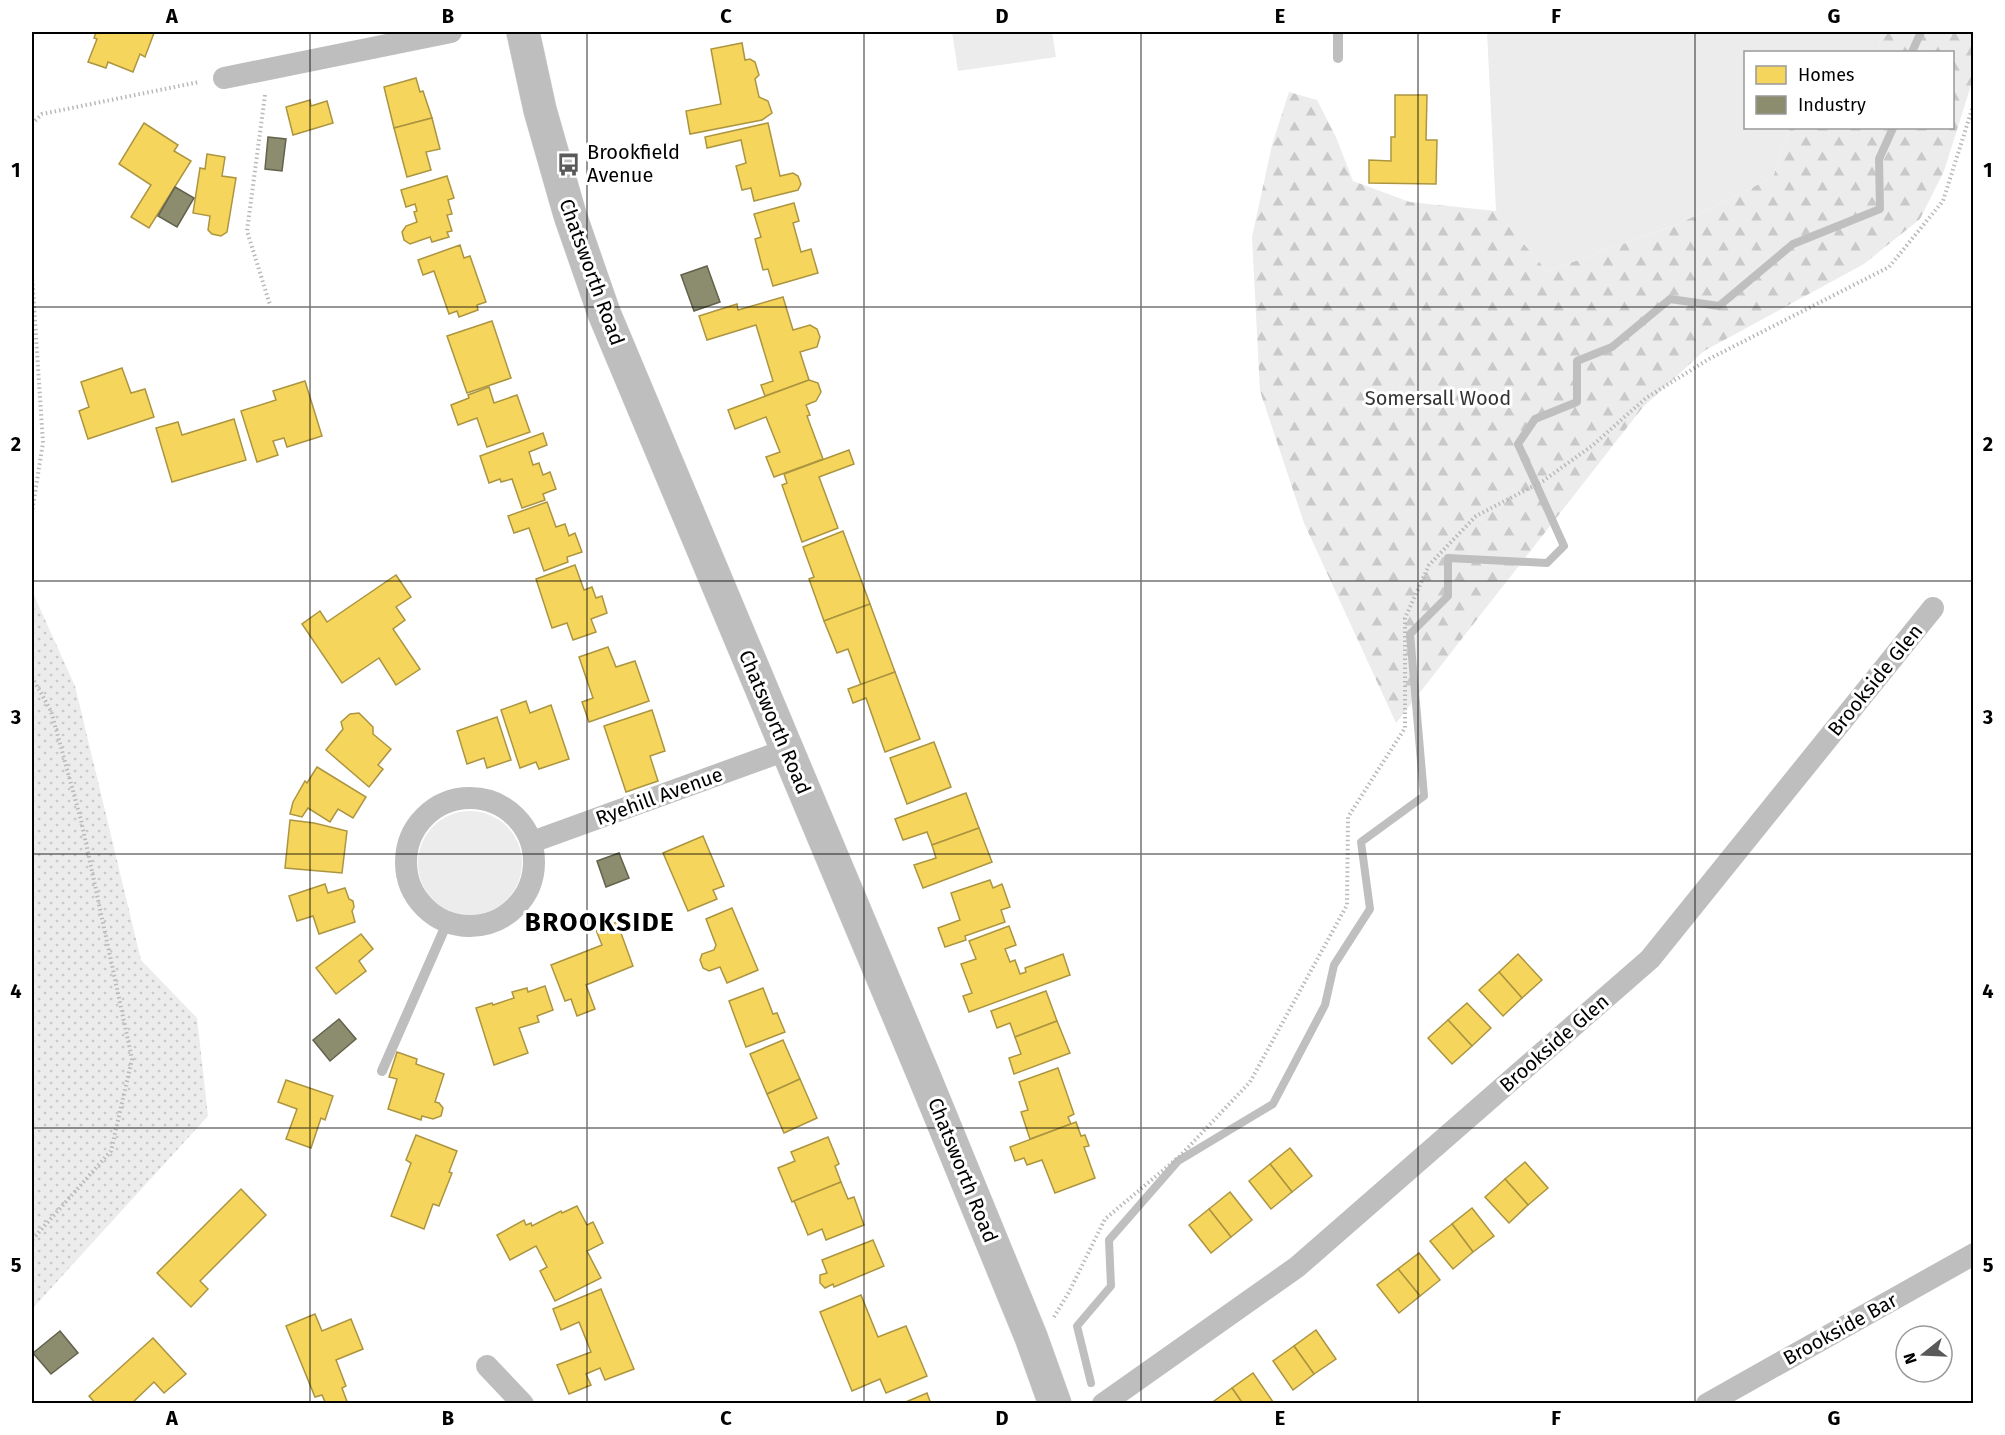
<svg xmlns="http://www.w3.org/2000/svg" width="2005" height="1435" font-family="'Fira Sans',sans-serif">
	<defs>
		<pattern id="grass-dots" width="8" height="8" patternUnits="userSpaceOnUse" patternTransform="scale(1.5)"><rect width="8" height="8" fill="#ececec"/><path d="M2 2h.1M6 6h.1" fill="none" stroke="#c9c9c9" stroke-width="1.8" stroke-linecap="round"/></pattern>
		<pattern id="forest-firs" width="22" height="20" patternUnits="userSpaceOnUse" patternTransform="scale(1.5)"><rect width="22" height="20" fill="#ececec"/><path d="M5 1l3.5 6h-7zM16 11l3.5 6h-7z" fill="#c9c9c9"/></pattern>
	</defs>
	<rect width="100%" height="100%" fill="#fff"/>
	<polygon fill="url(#grass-dots)" points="32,591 75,686 141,960 197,1018 208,1116 32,1309"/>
	<polygon fill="url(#forest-firs)" points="1883,32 1973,32 1973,79 1944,171 1920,219 1864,264 1704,351 1643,407 1396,723 1304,523 1260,391 1252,237 1272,145 1289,92 1317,100 1336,137 1353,181 1410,202 1496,211 1547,271 1676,225 1773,177 1790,128 1952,128 1952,52 1877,52"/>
	<g fill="#ececec">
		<polygon points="952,32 1052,32 1056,57 958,71"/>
		<polygon points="1487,32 1883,32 1877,52 1746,52 1746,128 1790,128 1773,177 1676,225 1547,271 1496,211"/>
		<circle cx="470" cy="863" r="52"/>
	</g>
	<g fill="#f6d55c" stroke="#ac9540" stroke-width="1.5">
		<polygon points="96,32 149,32 154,33 145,57 140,54 133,72 108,62 106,68 88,62 97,39 94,38"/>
		<polygon points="742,43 745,60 750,59 755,62 759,75 755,79 759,97 768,101 772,113 762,120 690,134 686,111 721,104 711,49"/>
		<polygon points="416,78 420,92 423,91 432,118 394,128 384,87"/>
		<polygon points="1395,95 1427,95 1426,140 1437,140 1436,184 1369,183 1369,160 1391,161 1391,137 1395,137"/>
		<polygon points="310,100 311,106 327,101 333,123 293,135 286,107"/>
		<polygon points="432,118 440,149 426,152 431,170 407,177 394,128"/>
		<polygon points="144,123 178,145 174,151 191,161 149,228 131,217 151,185 119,164"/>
		<polygon points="768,123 780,176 793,173 798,176 801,184 798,190 754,201 751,188 742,190 736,166 746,163 741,140 707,148 705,137"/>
		<polygon points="207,154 225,157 222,176 236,178 227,232 221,236 212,234 208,230 210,216 193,213 200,168 205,169"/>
		<polygon points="447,176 454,198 448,200 452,214 447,215 452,231 447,232 449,237 432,242 430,237 410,244 404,240 402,232 406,226 417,222 414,212 417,211 415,204 406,207 401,190"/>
		<polygon points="794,203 799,221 793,223 801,252 811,249 818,273 773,286 768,269 763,270 755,239 761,237 754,214"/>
		<polygon points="460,245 464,258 470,256 486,302 477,305 478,310 459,317 457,311 449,314 434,271 423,275 418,260"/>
		<polygon points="783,297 793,330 810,325 817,329 820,337 817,347 800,352 809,380 765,396 761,385 773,381 756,325 707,340 699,316 737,304 738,310"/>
		<polygon points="492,321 511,378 467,393 447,336"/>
		<polygon points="122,368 131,393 145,389 154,417 88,439 79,411 89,407 81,382"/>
		<polygon points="809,380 818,383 821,392 816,401 806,405 810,415 807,416 823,459 774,477 766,457 780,452 766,417 735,429 728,410"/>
		<polygon points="305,381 322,436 287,447 284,438 273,441 278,455 257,462 241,411 276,400 273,391"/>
		<polygon points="489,387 494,403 517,395 530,432 487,447 477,418 458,425 451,405 469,398 468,395"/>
		<polygon points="234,419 246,460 172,482 156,428 178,422 182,435"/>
		<polygon points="543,433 547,445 529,452 533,465 539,463 543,475 550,472 556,489 543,494 545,500 522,508 512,479 501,482 500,479 489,483 480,456"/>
		<polygon points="849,450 854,464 819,477 838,528 802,542 782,485 787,483 784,474"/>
		<polygon points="547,502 556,527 565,524 569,536 575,533 582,552 567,557 568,562 544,571 529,528 514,533 508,516"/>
		<polygon points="843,531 870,604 824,621 809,579 814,577 803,547"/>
		<polygon points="575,565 584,590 592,587 596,598 602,596 607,613 591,619 596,632 573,640 567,623 552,628 536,579"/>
		<polygon points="396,575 411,597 396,607 405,620 393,629 420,669 396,685 379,658 342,683 302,624 320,611 327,622"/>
		<polygon points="870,604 895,672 861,685 848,649 837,653 824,621"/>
		<polygon points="608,647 616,667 635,661 649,701 589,722 582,702 593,698 579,657"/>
		<polygon points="895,672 920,739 885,752 866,698 853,703 848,689"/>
		<polygon points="526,701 530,713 551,705 569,759 539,769 536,762 520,768 501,710"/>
		<polygon points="652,710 665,751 650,756 658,781 626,792 604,726"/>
		<polygon points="359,713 373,727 373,734 391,749 378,765 383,769 369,787 326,750 343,729 341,722 350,714"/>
		<polygon points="497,717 511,760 487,768 484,758 467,764 457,731"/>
		<polygon points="934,742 951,787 907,804 890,758"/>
		<polygon points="317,767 366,797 353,818 338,809 330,822 308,808 302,817 290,814 293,802 305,781 307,783"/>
		<polygon points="966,793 979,828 932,845 927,832 903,840 895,819"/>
		<polygon points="290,820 314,823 347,831 342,873 285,868"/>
		<polygon points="979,828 992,862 923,888 914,865 936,858 932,845"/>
		<polygon points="703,836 724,886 713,890 717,899 688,911 663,853"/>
		<polygon points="990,880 993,888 1002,884 1010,907 1001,910 1005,922 965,936 966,940 945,947 938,928 960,920 951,893"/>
		<polygon points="325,884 328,893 345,888 349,899 353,901 354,907 352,911 355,922 319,934 313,916 297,921 289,896"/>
		<polygon points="732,908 758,970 727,983 720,967 709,971 703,968 700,960 702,954 714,950 716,945 706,919"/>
		<polygon points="617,922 633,966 586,985 595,1009 577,1016 571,999 565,1001 551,965 602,945 596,930"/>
		<polygon points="1009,926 1016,945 1005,949 1010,962 1015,960 1020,974 1026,972 1025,968 1063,954 1070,975 969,1012 963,996 972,993 961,964 976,959 969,941"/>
		<polygon points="361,934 373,949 359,961 366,971 336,994 316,968"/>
		<polygon points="1518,954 1542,980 1522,998 1499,972"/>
		<polygon points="1499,972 1522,998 1503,1016 1479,990"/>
		<polygon points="545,986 553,1010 537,1016 539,1022 519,1028 528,1053 494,1065 476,1008 492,1003 493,1005 514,998 512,992 527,988 528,992"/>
		<polygon points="763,988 773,1014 777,1013 785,1032 746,1047 729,1001"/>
		<polygon points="1046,991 1057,1021 1015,1037 1010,1023 997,1028 991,1011"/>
		<polygon points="1467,1003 1491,1028 1472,1046 1448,1020"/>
		<polygon points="1448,1020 1472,1046 1452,1064 1428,1038"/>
		<polygon points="1057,1021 1070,1053 1014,1074 1009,1058 1021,1054 1015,1037"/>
		<polygon points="783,1040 800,1079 767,1094 750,1054"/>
		<polygon points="397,1052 417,1059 416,1064 444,1074 435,1102 439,1103 443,1108 441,1116 433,1119 422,1116 421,1120 388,1109 397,1079 389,1077"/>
		<polygon points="1058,1068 1074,1114 1068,1117 1071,1124 1030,1139 1021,1112 1028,1110 1019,1082"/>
		<polygon points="800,1079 817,1118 784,1133 767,1094"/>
		<polygon points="286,1080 333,1096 325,1120 321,1118 311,1148 286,1139 297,1109 278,1102"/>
		<polygon points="1076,1122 1081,1136 1085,1135 1089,1146 1084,1147 1095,1178 1055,1193 1042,1160 1027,1165 1024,1158 1015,1161 1010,1147"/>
		<polygon points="416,1135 457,1151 449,1172 452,1173 439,1206 433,1204 424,1229 391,1216 411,1163 406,1160"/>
		<polygon points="828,1137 839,1164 835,1166 841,1182 792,1202 778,1168 795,1161 791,1152"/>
		<polygon points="1290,1148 1312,1176 1292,1192 1270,1164"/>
		<polygon points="1525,1162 1548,1188 1528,1205 1505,1179"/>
		<polygon points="1270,1164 1292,1192 1271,1209 1249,1181"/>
		<polygon points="1505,1179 1528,1205 1509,1223 1485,1197"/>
		<polygon points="841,1182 848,1199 854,1197 864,1225 826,1240 822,1229 808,1235 794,1201"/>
		<polygon points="241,1189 266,1215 200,1281 208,1289 191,1307 157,1273"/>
		<polygon points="1230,1192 1252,1220 1231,1237 1209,1209"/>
		<polygon points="577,1206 587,1225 593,1222 603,1243 587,1251 601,1278 555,1301 540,1271 547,1267 536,1246 510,1260 497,1235 524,1220 526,1225 531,1223 532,1226 561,1211 562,1213"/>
		<polygon points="1472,1208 1494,1236 1473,1252 1452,1224"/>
		<polygon points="1209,1209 1231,1237 1211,1253 1189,1225"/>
		<polygon points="1452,1224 1473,1252 1453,1269 1430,1241"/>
		<polygon points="873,1240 884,1266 834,1287 833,1284 825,1288 820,1283 820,1275 827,1273 822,1260"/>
		<polygon points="1419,1253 1440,1280 1420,1296 1398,1269"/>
		<polygon points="1398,1269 1420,1296 1399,1313 1377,1285"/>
		<polygon points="601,1289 634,1369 605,1380 600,1368 586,1374 591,1385 569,1394 557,1365 591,1352 579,1322 561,1330 553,1309"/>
		<polygon points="861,1295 878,1337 906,1326 927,1376 886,1393 880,1379 852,1391 820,1312"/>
		<polygon points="315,1314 322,1331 351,1319 363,1349 336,1360 346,1386 342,1388 348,1404 326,1404 322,1395 315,1397 286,1326"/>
		<polygon points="1316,1330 1336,1359 1314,1374 1294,1346"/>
		<polygon points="153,1338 186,1374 164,1393 154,1382 131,1404 96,1404 89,1396"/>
		<polygon points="1294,1346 1314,1374 1293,1390 1273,1361"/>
		<polygon points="1253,1373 1273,1402 1271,1404 1243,1404 1232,1388"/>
		<polygon points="1232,1388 1243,1404 1210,1404"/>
		<polygon points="927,1393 931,1404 901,1404"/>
	</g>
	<g fill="#8c8c6e" stroke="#62624d" stroke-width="1.5">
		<polygon points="268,137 286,139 282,171 265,169"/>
		<polygon points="175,187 194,198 177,227 158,216"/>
		<polygon points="707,266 720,302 694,311 681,275"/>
		<polygon points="619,853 629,878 606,887 597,861"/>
		<polygon points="339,1019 356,1039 330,1061 313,1040"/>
		<polygon points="60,1331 78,1353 51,1374 33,1353"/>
	</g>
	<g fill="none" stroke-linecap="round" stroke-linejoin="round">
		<g stroke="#bfbfbf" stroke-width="8">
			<polyline points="1912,52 1921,32"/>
			<polyline points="1091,1383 1077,1326 1111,1286 1109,1240 1178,1161 1273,1104 1325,1005 1334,965 1370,909 1361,842 1424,796 1410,634 1448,596 1448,558 1547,563 1564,546 1518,444 1535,419 1577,402 1577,361 1612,347 1670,299 1719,306 1793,244 1880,209 1879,159 1893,128"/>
		</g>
		<defs>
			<polyline id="trunk" points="523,32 540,110 570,215 604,313 924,1076 1031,1337 1055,1404"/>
		</defs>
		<use href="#trunk" stroke="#dbdbdb" stroke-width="34"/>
		<g stroke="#b9b9b9" stroke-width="4" stroke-dasharray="1.5 3" stroke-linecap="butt">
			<polyline points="265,95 247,231 270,305"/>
			<polyline points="32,124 42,114 199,82"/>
			<polyline points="32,275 43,443 32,512"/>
			<polyline points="32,677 51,711 81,820 132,1059 111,1151 32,1240"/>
			<polyline points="1054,1317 1069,1292 1105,1219 1180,1156 1250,1082 1347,905 1348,817 1405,728 1405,618 1429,565 1476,516 1543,481 1593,445 1646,398 1709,359 1889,267 1943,201 1974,103"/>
		</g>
		<g stroke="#bebebe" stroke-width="10">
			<polyline points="1338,32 1338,58"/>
			<polyline points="382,1071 447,923"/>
		</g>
		<g stroke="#bebebe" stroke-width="22">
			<polyline points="224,78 451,32"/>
			<circle cx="470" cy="862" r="64"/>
			<polyline points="532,842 786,750"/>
			<polyline points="487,1366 523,1404"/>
			<polyline points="1103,1404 1297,1267 1650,959 1933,608"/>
			<polyline points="1707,1404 1974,1254"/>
		</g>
		<use href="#trunk" stroke="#bebebe" stroke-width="33"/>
	</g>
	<path fill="none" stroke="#000" stroke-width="1.5" stroke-opacity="0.55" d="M310,32V1404M587,32V1404M864,32V1404M1141,32V1404M1418,32V1404M1695,32V1404M32,307H1974M32,581H1974M32,854H1974M32,1128H1974"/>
	<defs>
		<symbol id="bus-bare" viewBox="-9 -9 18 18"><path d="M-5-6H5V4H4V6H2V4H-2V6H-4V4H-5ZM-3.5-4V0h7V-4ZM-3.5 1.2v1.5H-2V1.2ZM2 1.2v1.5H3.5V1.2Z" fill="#595959" stroke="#fff" stroke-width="2.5" paint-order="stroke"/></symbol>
	</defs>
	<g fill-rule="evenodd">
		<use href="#bus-bare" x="552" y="148" width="33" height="33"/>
	</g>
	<g text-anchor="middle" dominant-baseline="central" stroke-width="6" stroke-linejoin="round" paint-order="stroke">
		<g font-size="20" fill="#000" stroke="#fff" text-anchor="start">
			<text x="587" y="152">Brookfield<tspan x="587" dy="23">Avenue</tspan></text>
		</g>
		<g font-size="20" fill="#000" stroke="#fff">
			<text transform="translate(592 272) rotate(70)">Chatsworth Road</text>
			<text transform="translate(1875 680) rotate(-51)">Brookside Glen</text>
			<text transform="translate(775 722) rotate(67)">Chatsworth Road</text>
			<text transform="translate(659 796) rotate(-20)">Ryehill Avenue</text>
			<text transform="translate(1554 1043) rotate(-41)">Brookside Glen</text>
			<text transform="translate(963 1170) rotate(68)">Chatsworth Road</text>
			<text transform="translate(1840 1329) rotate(-29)">Brookside Bar</text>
		</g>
		<g font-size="20" fill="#333" stroke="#fff">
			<text x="1438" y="398">Somersall Wood</text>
		</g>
		<g font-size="26" font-weight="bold" letter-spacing="1.5" fill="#000" stroke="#fff">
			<text x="600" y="922">BROOKSIDE</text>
		</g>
	</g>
	<rect width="2005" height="1435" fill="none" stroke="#ffffff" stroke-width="66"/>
	<rect x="1744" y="51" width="210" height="78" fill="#ffffff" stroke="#999999" stroke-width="1.5"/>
	<rect x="1756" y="66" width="30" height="18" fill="#f6d55c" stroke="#999999" stroke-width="1.5"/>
	<text x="1798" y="81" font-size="18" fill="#000000">Homes</text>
	<rect x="1756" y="96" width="30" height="18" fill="#8c8c6e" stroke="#999999" stroke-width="1.5"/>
	<text x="1798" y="111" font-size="18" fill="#000000">Industry</text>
	<g transform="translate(1924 1354) rotate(252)"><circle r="28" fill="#ffffff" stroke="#999999" stroke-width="1.5"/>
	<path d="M0-4.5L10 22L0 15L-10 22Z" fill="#595959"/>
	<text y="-9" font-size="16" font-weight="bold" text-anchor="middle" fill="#000000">N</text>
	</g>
	<rect x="33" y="33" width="1939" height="1369" fill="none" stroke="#000" stroke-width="2"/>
	<g font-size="20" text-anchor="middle" font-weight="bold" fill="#000">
		<text x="172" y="23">A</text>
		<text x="448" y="23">B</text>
		<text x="726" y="23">C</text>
		<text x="1002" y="23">D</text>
		<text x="1280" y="23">E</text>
		<text x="1556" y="23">F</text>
		<text x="1834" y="23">G</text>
		<text x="16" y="177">1</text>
		<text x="1988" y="177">1</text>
		<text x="16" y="451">2</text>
		<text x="1988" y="451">2</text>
		<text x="16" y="724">3</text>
		<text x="1988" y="724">3</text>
		<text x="16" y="998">4</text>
		<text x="1988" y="998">4</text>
		<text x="16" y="1272">5</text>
		<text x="1988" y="1272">5</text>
		<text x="172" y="1425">A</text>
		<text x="448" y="1425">B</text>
		<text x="726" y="1425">C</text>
		<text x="1002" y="1425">D</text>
		<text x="1280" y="1425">E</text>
		<text x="1556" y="1425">F</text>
		<text x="1834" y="1425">G</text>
	</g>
</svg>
